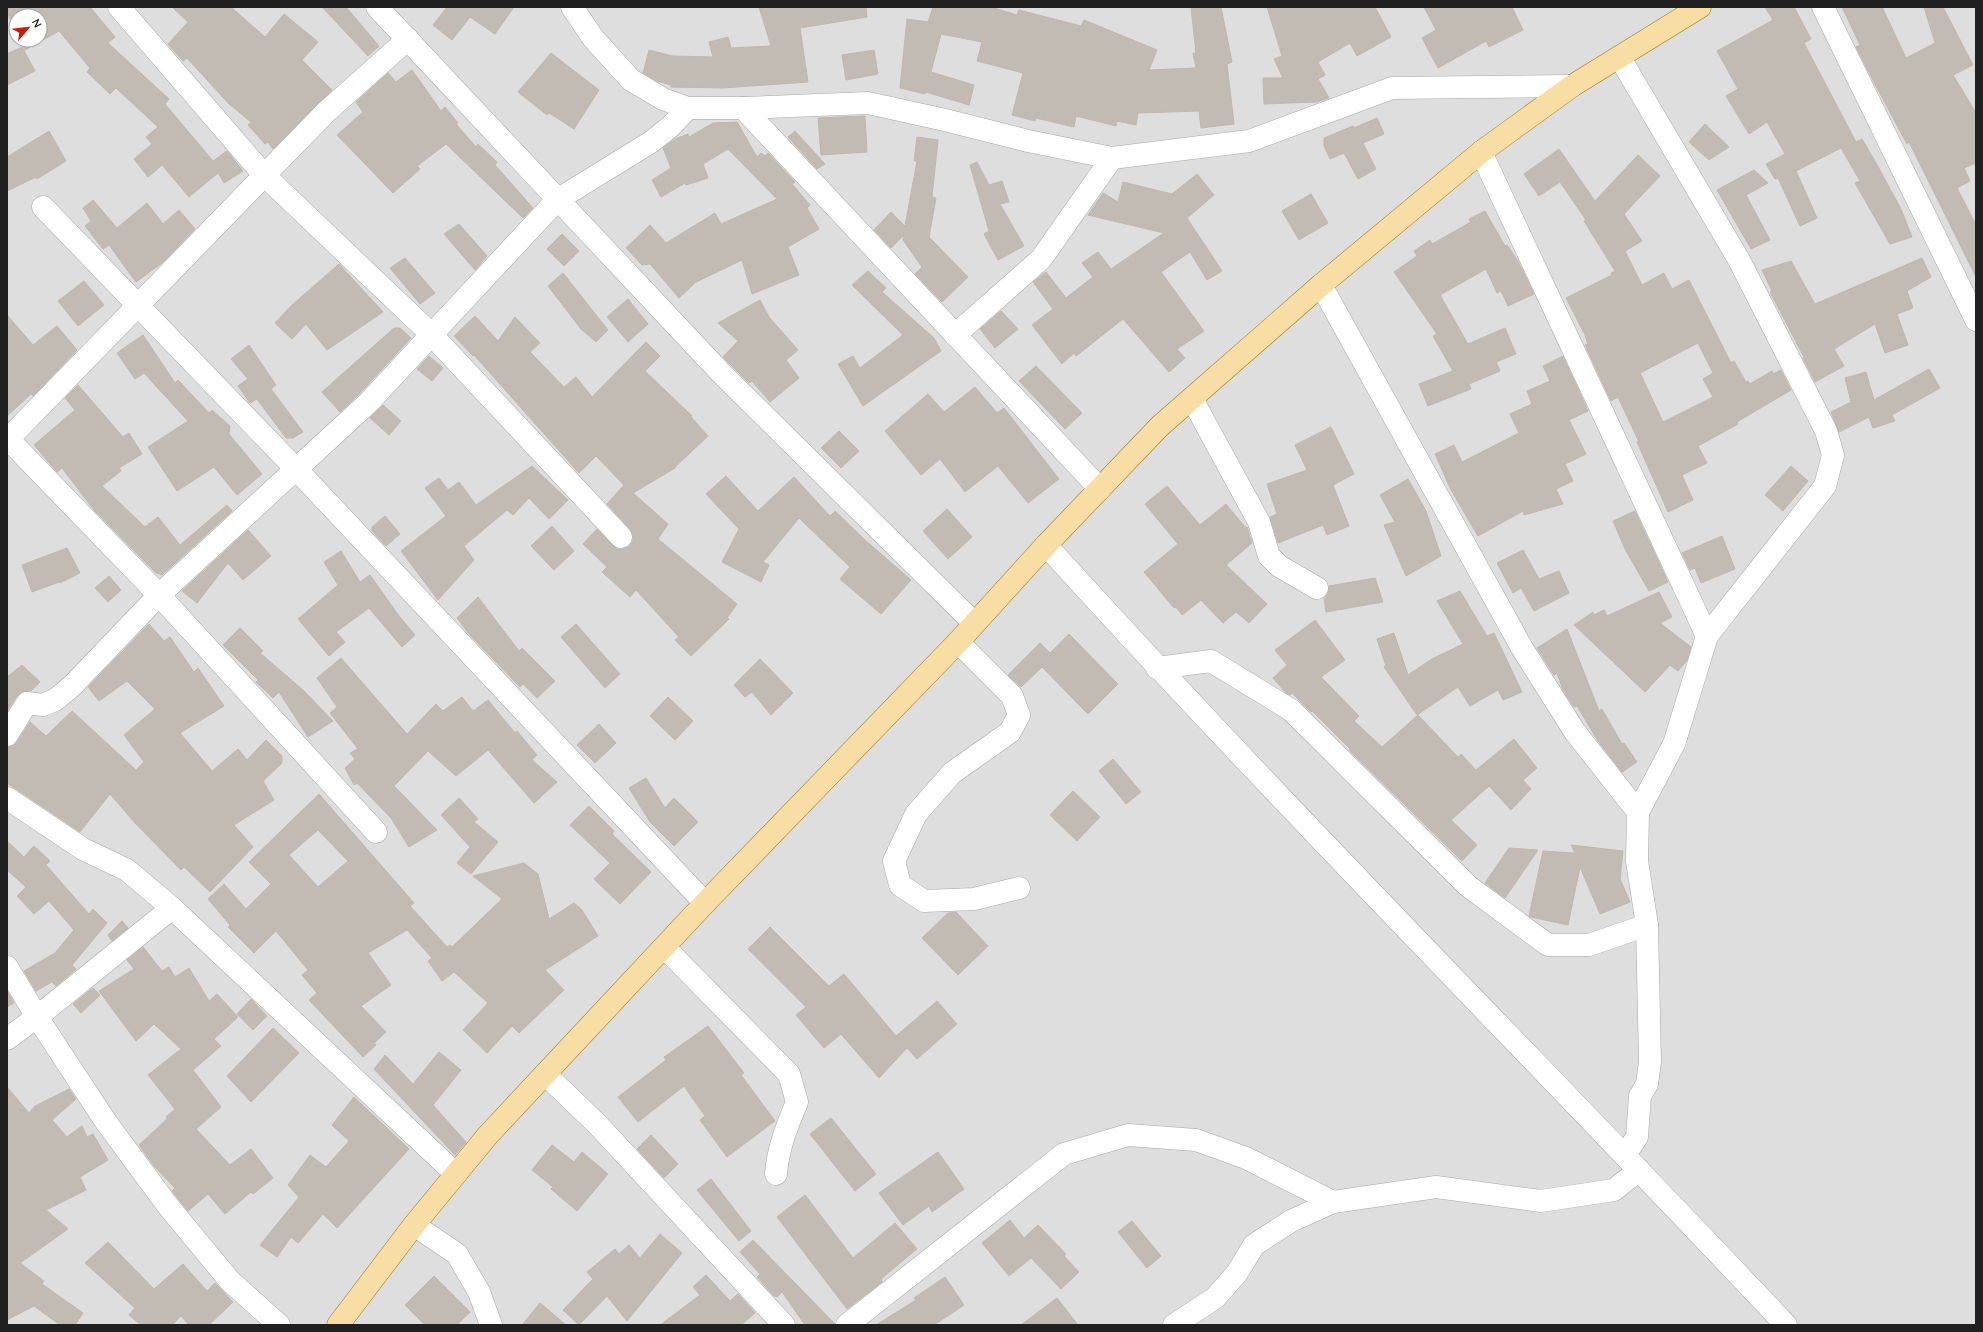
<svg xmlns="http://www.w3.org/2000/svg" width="1983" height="1332" font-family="Quicksand,sans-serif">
	<rect width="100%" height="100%" fill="#f1efe7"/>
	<path fill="#dedede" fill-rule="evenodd" d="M7,7H1976V1325H7ZM16,16H40V40H16Z"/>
	<g fill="#c1bbb4" stroke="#c2b7aa" fill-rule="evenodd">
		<polygon points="7,7 90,7 115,37 108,43 169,99 165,104 213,161 227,151 243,171 224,183 218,173 189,197 162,165 148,177 134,159 152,144 146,137 158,127 116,88 110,94 87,72 90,68 59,31 25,50 20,40 40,40 40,16 16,16 16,31 7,13"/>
		<polygon points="172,7 231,7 265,37 284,14 318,42 302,60 332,90 273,149 268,142 265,144 248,125 251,122 228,103 187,58 183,61 168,44 188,22"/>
		<polygon points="322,7 346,7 379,46 368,56"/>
		<polygon points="447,7 514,7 495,34 470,17 452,40 433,25"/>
		<polygon points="759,7 866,7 867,17 800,28 808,82 723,88 671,87 671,85 657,81 643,73 649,50 673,56 713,57 709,42 728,37 731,48 771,46"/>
		<polygon points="933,7 991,7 1017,15 1019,10 1081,26 1084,20 1157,50 1149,70 1196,68 1193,53 1196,53 1191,7 1221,7 1232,62 1227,64 1234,124 1201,128 1199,111 1138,113 1136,125 1117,121 1116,126 1076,116 1074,127 1036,118 1035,121 1012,115 1023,73 977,61 982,42 941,34 931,72 974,85 969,105 926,92 925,94 900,88 907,19 928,22"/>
		<polygon points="1267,7 1375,7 1391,37 1357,56 1350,43 1318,62 1325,75 1318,79 1329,98 1317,102 1264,104 1263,78 1283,78 1274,59 1282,56"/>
		<polygon points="1424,7 1512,7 1523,30 1489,47 1486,41 1438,68 1422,38 1436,30"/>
		<polygon points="1765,7 1794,7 1811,39 1804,43 1856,142 1862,139 1876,163 1901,209 1912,237 1890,244 1855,183 1860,181 1841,148 1796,171 1817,218 1800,226 1778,178 1775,179 1766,164 1785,154 1767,122 1749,134 1726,96 1738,89 1717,51 1773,20"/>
		<polygon points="1842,7 1882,7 1906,58 1935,43 1924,7 1943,7 1973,65 1953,75 1976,113 1976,163 1964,168 1970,181 1957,188 1976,225 1976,277 1909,142 1907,144 1877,88 1856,47 1860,45"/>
		<polygon points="22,47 35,71 7,85 7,54"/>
		<polygon points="874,50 878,74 846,80 842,55"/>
		<polygon points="551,53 599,90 574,129 549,113 547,115 518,92"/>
		<polygon points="412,70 441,111 445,107 458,123 456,124 476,147 478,144 497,162 495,165 533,208 523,218 446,144 417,166 420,169 393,193 337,135 363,112 356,102 388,73 396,82"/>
		<polygon points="865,116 867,152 821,155 818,118"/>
		<polygon points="1377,118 1384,134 1363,143 1376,169 1358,179 1344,153 1330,159 1324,146 1324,138 1353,126 1354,128"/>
		<polygon points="737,122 757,157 761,153 765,156 768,153 795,182 792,184 810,205 807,208 819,229 788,247 799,275 752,294 742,260 696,282 679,298 650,264 642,265 626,248 650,225 666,243 715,213 721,224 777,199 728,149 703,164 708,178 686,185 685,183 661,197 652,180 671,168 663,148 675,139 688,134 689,137 713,123"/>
		<polygon points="1705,124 1729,147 1709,160 1689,142"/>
		<polygon points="49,131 66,161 37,179 36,177 7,191 7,157"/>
		<polygon points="795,131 825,164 817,169 788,137"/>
		<polygon points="917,137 938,140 932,197 936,198 929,237 968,277 942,302 915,274 922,267 903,240 904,235 891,248 874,230 891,212 905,226 917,161 914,161"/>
		<path d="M1559,149L1595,201L1638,155L1660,176L1624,214L1642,241L1625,251L1642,285L1664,273L1672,289L1689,280L1731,363L1734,361L1746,382L1748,381L1750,384L1772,371L1773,374L1781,370L1791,390L1737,422L1738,424L1698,446L1707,463L1682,475L1693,500L1668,512L1637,442H1639L1618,397L1611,401L1585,345L1588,344L1585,335L1566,298L1612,275L1611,273L1615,271L1584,221L1586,220L1560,182L1539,196L1524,174ZM1698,343L1713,373L1703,379L1713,397L1663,422L1640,373Z"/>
		<polygon points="977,162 989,185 1002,181 1009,202 1000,204 1024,246 998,260 984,234 989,231 970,165"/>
		<polygon points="1754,170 1768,183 1746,195 1770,240 1751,249 1717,190"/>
		<polygon points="1197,174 1214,195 1187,218 1222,271 1207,280 1190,252 1161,272 1204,331 1177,349 1185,358 1169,372 1123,319 1076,356 1074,353 1062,364 1032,325 1053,309 1033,282 1046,272 1066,298 1093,277 1082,263 1098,252 1111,269 1164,233 1088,215 1103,193 1118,202 1123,182 1172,194"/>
		<polygon points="1311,194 1328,223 1299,240 1282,211"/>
		<polygon points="93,200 117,228 147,203 163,224 179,210 195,229 162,263 136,282 109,245 103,249 85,226 91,221 83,208"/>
		<polygon points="1485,211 1505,246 1507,245 1518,261 1534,294 1508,306 1501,291 1497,293 1486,269 1440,295 1468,344 1505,328 1516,354 1496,362 1500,371 1469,384 1471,389 1428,406 1419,384 1453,371 1433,336 1437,334 1394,272 1417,256 1414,251 1430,240 1432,244 1471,222 1469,219"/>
		<polygon points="459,224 487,256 475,270 444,234"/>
		<polygon points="562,234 579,251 564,266 547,249"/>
		<polygon points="405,258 435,293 420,304 390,268"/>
		<polygon points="1922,258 1931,277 1907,291 1913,308 1897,314 1908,345 1885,353 1875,324 1834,349 1844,366 1815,382 1803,358 1804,357 1770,292 1772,291 1762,270 1791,261 1815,304"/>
		<polygon points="339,264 383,312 327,350 306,324 292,339 275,323 292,305"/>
		<polygon points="868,271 886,288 882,292 934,338 941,351 863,406 838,364 853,356 860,368 903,335 852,285"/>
		<polygon points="563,273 608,330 596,342 581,329 548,286"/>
		<polygon points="84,281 104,305 78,326 58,301"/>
		<polygon points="628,299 648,324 628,342 607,317"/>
		<polygon points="760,300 769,317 798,350 786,360 799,378 770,402 752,381 749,383 723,357 738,341 718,323"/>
		<polygon points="1001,311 1018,329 995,348 980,329"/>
		<polygon points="7,315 33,345 57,326 77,350 33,396 31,394 7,416"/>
		<polygon points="475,316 498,341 515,317 540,343 530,352 564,387 576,377 592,397 646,342 660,356 645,371 692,416 691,417 708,436 675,467 675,468 633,493 668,524 658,539 737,604 727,618 729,619 691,656 675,640 679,637 636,590 630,597 602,572 607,567 583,544 597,529 617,549 624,549 630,546 633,541 633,535 630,529 607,504 624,485 596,456 579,473 474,355 473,356 454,336"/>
		<polygon points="394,328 400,328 411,338 359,394 340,412 322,392"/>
		<polygon points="143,335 175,383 178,380 209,413 212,410 230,426 229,434 262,474 237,495 214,467 177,491 148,447 188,421 144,373 135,379 117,353"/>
		<polygon points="249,345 276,385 271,389 303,432 293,438 286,438 257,399 250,403 238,386 248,379 231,359"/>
		<polygon points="429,356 443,368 432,381 417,369"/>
		<polygon points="1563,356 1588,411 1569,420 1586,454 1565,464 1573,481 1556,489 1563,504 1524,515 1523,511 1478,536 1451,490 1435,454 1454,445 1462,462 1519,433 1510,414 1532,404 1527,391 1550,381 1543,366"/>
		<polygon points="1036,366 1082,413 1065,429 1019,381"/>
		<polygon points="1929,369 1940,388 1892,415 1895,421 1873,428 1869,417 1839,432 1831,412 1851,402 1845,378 1866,372 1874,400"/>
		<polygon points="78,385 123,437 129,433 142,454 119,468 121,471 102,486 145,527 158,517 180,545 227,505 232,511 162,575 158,573 157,574 94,510 62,468 57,472 34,445 75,410 65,398"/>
		<polygon points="975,387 997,413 1004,408 1059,479 1028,503 998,466 965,492 940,459 921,475 885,431 928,394 944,412"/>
		<polygon points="383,405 401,421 389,435 370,418"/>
		<polygon points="1331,427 1354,474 1333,485 1349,526 1327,535 1323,525 1278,543 1270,517 1277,514 1267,484 1307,470 1295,445"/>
		<polygon points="839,431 859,451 841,468 821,448"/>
		<polygon points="532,466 568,500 549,519 529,498 513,515 507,510 464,546 474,560 438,600 401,551 446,516 425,488 439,478 448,490 459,482 476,505"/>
		<polygon points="1791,466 1808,481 1783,511 1765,495"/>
		<polygon points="726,476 758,511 794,477 830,516 835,511 865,540 911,580 881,614 840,579 850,567 799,518 763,562 769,565 761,582 722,562 739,529 706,494"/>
		<polygon points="1408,479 1426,511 1441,556 1406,576 1384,525 1395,522 1380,495"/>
		<polygon points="1167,486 1200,525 1226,504 1245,527 1247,527 1252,543 1226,565 1267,604 1249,623 1236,612 1223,623 1201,600 1182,615 1176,607 1174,608 1144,572 1178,544 1145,504"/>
		<polygon points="947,509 972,537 948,559 923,531"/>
		<polygon points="1635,511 1668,582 1649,591 1625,549 1613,521"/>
		<polygon points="385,516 400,534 386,546 372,531 372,527"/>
		<polygon points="552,526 574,551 554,570 531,546"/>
		<polygon points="248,530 271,556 243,580 228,563 197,603 182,591"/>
		<polygon points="1722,536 1735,569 1701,583 1695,568 1690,570 1682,553"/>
		<polygon points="67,548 80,573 60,583 59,582 32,592 22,565"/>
		<polygon points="1523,550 1539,579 1559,571 1569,593 1534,611 1521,588 1513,593 1497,563"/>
		<polygon points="341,551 360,582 370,575 399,616 415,635 402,647 369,608 336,632 345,642 329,656 298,619 338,585 324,562"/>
		<polygon points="109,576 121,590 108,602 95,588"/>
		<polygon points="1375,578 1383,602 1326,612 1324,599 1328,594 1329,586"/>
		<polygon points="1460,591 1487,636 1494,633 1522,692 1503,700 1498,690 1470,706 1458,687 1417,715 1384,667 1386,666 1377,639 1394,633 1408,675 1432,659 1463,644 1437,601"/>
		<polygon points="1659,592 1672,617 1660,623 1691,647 1687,660 1678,671 1670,665 1645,692 1574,625 1593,612 1594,615 1604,610 1607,616"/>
		<polygon points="478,597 519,651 522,648 555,681 537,698 523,684 520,687 469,634 457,618"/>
		<polygon points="1315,620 1345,660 1321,677 1359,716 1354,721 1382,747 1418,715 1458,757 1461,754 1476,770 1514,739 1537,768 1523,780 1531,789 1511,810 1489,786 1451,820 1477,845 1462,861 1349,750 1350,749 1312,711 1311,712 1292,693 1290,695 1286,693 1273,678 1287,665 1275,650"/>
		<polygon points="149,624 164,641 170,637 194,672 198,668 224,706 180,733 212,771 238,749 247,760 266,740 282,756 282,763 263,781 274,800 234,825 253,847 210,892 184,867 181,870 135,823 110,794 80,832 7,783 7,747 13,746 17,742 30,722 46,736 72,711 136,770 144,762 124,735 155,709 127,681 99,701 88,687"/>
		<polygon points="576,624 620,674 605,688 561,637"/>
		<polygon points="240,628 263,651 260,653 303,690 333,721 308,737 279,692 273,698 256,682 258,680 223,645"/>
		<polygon points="1567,629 1599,711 1602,709 1622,744 1624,743 1637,762 1622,772 1598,741 1577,706 1574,707 1563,690 1557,673 1554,675 1537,648"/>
		<polygon points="1069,634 1118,684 1088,714 1042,667 1021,687 1008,675 1040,643 1050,653"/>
		<polygon points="341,658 407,734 436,704 443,711 462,697 473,711 488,700 515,733 517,731 537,755 532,760 557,782 534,803 488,750 456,776 428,751 394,786 437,830 409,847 391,818 357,783 354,785 345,768 355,759 350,753 358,749 330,713 337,707 317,678"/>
		<polygon points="760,659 793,693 771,715 752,692 745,697 734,685"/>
		<polygon points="22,665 40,682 31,691 22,692 17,696 7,711 7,677"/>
		<polygon points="668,697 693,721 675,740 650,716"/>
		<polygon points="599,724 616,743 595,763 577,745"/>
		<polygon points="1113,759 1141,792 1126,804 1099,771"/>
		<polygon points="646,778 665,808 674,798 698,822 674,846 650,822 629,788"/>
		<polygon points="1073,791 1100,817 1077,841 1050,815"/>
		<path d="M319,794L414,903L410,906L447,947L450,945L452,947L502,899L473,876L524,863L538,874L549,919L574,903L582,910L598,936L545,970L564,990L519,1033L512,1026L487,1053L463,1030L488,1003L454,972L442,981L428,961L432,958L407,930L368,953L391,985L361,1006L386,1032L374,1043L376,1045L363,1057L309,1000L317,993L302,975L308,970L276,931L254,953L228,927L230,925L208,899L224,884L246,909L271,884L249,862ZM318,830L348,861L318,887L289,855Z"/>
		<polygon points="459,798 478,819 474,822 498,842 471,874 457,863 470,847 441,815"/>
		<polygon points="589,806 614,831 612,834 651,872 620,904 594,879 610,863 570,825"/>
		<polygon points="7,841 24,857 34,846 50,861 46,865 89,914 93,909 107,923 72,965 76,969 56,986 52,982 36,991 24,971 55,953 74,930 49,901 34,914 17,896 26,887 7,870"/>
		<polygon points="1571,845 1623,851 1620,879 1630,902 1600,914 1580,867 1568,925 1531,917 1529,916 1543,851 1575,853"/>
		<polygon points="1509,848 1538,850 1505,898 1485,883"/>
		<polygon points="956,912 988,946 958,975 922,938 948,913"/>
		<polygon points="122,921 128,928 112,941 108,935"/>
		<polygon points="770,927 829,986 844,974 896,1036 937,1001 957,1024 917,1059 907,1048 879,1078 841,1034 824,1048 796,1015 806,1007 748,949"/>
		<polygon points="143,947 162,971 169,967 175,977 189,968 209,1001 217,994 238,1017 214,1039 221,1046 193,1070 221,1107 196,1129 230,1165 251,1149 273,1178 253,1194 251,1192 225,1214 208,1194 188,1211 172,1191 175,1188 154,1166 139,1145 167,1119 166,1117 175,1109 148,1075 181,1049 154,1024 136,1041 99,991 134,969 127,960"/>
		<polygon points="93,988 100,995 81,1013 73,1004"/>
		<polygon points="7,991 14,1003 7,1007"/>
		<polygon points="251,999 267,1016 253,1030 237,1014"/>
		<polygon points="708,1026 744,1073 741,1075 775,1121 727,1157 700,1120 705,1116 684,1086 638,1122 618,1097 666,1060 664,1057"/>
		<polygon points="273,1028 299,1053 251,1102 227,1076"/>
		<polygon points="439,1052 461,1070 433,1105 466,1142 455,1155 374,1069 385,1055 413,1084"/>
		<polygon points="7,1087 29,1113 35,1106 69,1089 76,1099 52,1120 67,1137 82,1126 87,1137 93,1134 108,1160 80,1177 86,1190 46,1210 68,1229 20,1263 44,1281 42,1284 83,1313 75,1325 60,1325 34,1306 7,1320"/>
		<polygon points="354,1097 409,1149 337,1228 323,1214 298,1243 291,1237 277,1257 260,1245 299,1197 288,1185 310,1155 326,1167 349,1141 332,1125"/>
		<polygon points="831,1118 876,1174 855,1191 810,1134"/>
		<polygon points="651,1135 678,1164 664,1178 637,1149"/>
		<polygon points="552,1145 574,1162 582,1152 608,1174 577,1211 551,1189 553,1187 532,1170"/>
		<polygon points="938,1152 964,1189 932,1212 929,1206 903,1225 879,1193"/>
		<polygon points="711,1179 751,1231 739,1241 697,1190"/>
		<polygon points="805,1195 853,1258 895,1223 917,1249 881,1279 882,1282 847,1309 777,1217"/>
		<polygon points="1010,1220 1024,1238 1038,1225 1066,1254 1064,1256 1079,1272 1061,1289 1031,1258 1009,1276 982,1243"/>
		<polygon points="1132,1221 1161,1256 1147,1268 1118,1232"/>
		<polygon points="660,1234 682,1253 627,1321 607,1296 579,1325 563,1310 593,1279 587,1272 615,1249 619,1254 629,1245 640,1258"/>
		<polygon points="753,1240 835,1324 835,1325 805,1325 782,1292 777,1297 774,1296 757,1277 760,1274 740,1252"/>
		<polygon points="108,1242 154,1289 183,1264 207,1291 215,1283 233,1302 209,1325 189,1325 181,1316 172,1325 141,1325 129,1315 135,1308 85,1263"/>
		<polygon points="706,1275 730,1301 738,1294 755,1313 741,1325 660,1325 700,1295 693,1287"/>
		<polygon points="434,1276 470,1312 457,1325 425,1325 405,1305"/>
		<polygon points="945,1277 964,1305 934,1325 876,1325 916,1300 914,1298"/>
		<polygon points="1057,1298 1078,1325 1021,1325"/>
		<polygon points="540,1303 566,1325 522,1325"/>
	</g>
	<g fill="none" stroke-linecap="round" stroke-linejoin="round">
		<defs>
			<g id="minor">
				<polyline points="119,7 265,176 431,334 621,537"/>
				<polyline points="377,7 723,375 974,623"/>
				<polyline points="572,7 593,38 631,80 663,99 688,108 743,108 868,103 945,120 1028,141 1112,158 1249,141 1392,88 1572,86"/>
				<polyline points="1823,7 1976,320"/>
				<polyline points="1620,58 1739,260 1826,431 1833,455 1825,486 1707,636 1674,744 1638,812 1637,861 1647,925 1650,1062 1647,1084 1640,1096 1637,1137 1625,1155"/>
				<polyline points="743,108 1100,489"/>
				<polyline points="1481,152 1707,636"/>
				<polyline points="43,207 297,470 705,903"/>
				<polyline points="1321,285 1522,648 1575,732 1638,812"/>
				<polyline points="955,335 1041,259 1112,158"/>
				<polyline points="1192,399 1259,522 1269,556 1279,566 1317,588"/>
				<polyline points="7,438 159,595 376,832"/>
				<polyline points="8,439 326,112 408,39"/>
				<path d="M1046,545C1287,811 1540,1064 1786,1325"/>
				<polyline points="958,642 1012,696 1019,715 1010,732 952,773 916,814 894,861 900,885 924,901 974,899 1019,888"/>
				<polyline points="1157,668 1211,661 1291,710 1468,886 1548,945 1589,945 1647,925"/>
				<polyline points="7,735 27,703 43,705 55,700 72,686 159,595 368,403 557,200 651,142 671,126 688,108"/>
				<polyline points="7,798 83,849 127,870 172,908 456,1174"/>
				<path d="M664,947L789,1074L797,1102C787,1126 778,1148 776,1174"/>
				<polyline points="7,967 37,1017 106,1122 168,1206 230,1281 279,1325"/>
				<polyline points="7,1039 37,1017 172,908"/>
				<polyline points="545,1074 597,1124 784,1325"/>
				<polyline points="414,1225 457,1254 479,1292 491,1325"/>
				<polyline points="847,1325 1064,1154 1128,1135 1196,1140 1246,1158 1333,1202"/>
				<polyline points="1174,1325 1215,1298 1237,1273 1254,1245 1291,1221 1333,1202 1436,1187 1541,1201 1614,1190 1639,1170"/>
			</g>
			<polyline id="major" points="338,1325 414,1225 488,1135 705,903 958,642 1046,545 1160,426 1321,285 1481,152 1572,86 1700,7"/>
		</defs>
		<use href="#minor" stroke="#a7a7a7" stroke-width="23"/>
		<use href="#major" stroke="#977806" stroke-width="23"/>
		<use href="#minor" stroke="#fff" stroke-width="22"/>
		<use href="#major" stroke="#f8dea5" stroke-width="22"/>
	</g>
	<rect width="1983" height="1332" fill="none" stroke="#202020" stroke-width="16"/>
	<g transform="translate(28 28) rotate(62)"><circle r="19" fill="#ffffff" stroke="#a6a6a6"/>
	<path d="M0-3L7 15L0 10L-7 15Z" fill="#c91e08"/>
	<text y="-6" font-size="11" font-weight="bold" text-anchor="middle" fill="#202020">N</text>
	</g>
</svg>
